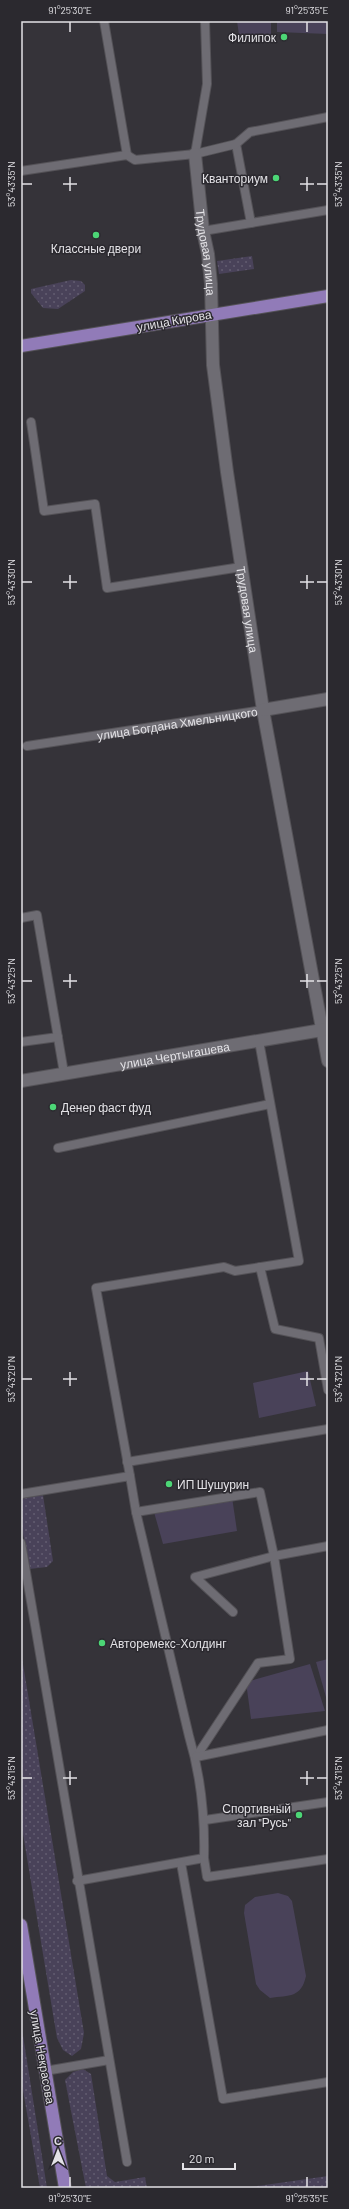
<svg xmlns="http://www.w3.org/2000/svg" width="349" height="2209" font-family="Barlow,sans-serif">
	<defs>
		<pattern id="grass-dots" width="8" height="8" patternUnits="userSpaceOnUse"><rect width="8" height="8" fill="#494259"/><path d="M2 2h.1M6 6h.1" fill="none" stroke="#635d71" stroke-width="1.8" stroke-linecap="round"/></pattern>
	</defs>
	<rect width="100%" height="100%" fill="#353339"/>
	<g fill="url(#grass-dots)">
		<polygon points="252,256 254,269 219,274 217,261"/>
		<polygon points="71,280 81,281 85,285 85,291 58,309 43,308 31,293 31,289"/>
		<polygon points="43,1495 53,1561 47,1567 29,1569 21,1522 21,1501 24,1498"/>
		<polygon points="21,1652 84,2033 81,2049 72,2056 63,2050 57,2038 21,1822"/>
		<polygon points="21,2023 47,2188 40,2188 21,2079"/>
		<polygon points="83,2069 91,2074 107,2176 115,2182 145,2177 147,2188 86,2188 65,2080 73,2072"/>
		<polygon points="328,2176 328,2188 244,2188"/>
	</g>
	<g fill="#494259">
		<polygon points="237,21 271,21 271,37 239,35"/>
		<polygon points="277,21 328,21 328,34 277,32"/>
		<polygon points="308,1371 316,1406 259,1418 253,1383"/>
		<polygon points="232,1497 237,1531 163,1544 154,1512"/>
		<polygon points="328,1659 328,1704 316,1662"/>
		<polygon points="310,1664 325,1711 251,1719 246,1682"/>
		<path d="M278,1893L288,1896L292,1901L306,1976C301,1998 290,1995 270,1998L260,1990L256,1984L244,1913L245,1905L255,1897Z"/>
	</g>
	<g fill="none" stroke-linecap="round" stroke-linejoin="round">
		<defs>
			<g id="lane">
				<polyline points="104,21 127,155"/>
				<polyline points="236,144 251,223"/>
				<polyline points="195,154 207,84 205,21"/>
				<polyline points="21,171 127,155 135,160 195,154 236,144 250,132 328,117"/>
				<polyline points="203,231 328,210"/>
				<polyline points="31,422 44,511 95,504 107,588 241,567"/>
				<path id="s1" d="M27,746L263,710"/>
				<polyline points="21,918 37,915 64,1073"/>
				<polyline points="21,1042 58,1037"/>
				<polyline points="58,1148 270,1104"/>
				<polyline points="260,1267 275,1329 319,1338 328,1390"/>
				<polyline points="127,1462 328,1429"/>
				<polyline points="130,1476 96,1288 224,1267 235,1271 299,1261 259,1041"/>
				<path d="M21,1494L130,1476L136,1512L189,1736C201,1776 205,1817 204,1858L77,1881"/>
				<polyline points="136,1512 260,1492 274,1556 290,1659 258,1663 196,1757"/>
				<polyline points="21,1543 127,2162"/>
				<polyline points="233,1612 195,1577 274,1556 328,1546"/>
				<polyline points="196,1757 328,1730"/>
				<polyline points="205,1820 328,1802"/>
				<polyline points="204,1858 207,1877 328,1859"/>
				<polyline points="181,1863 223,2099 328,2082"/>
				<polyline points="45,2071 109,2060"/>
			</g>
			<g id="street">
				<path id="s2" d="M195,154L203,231L208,254L211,284L213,365L227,472L263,710L328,1061"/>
				<polyline points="263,710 328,699"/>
				<path id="s3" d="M21,1081L328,1029"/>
			</g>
			<g id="primary">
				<polyline points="21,346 328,296"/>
				<polyline points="21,1925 65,2188"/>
			</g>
		</defs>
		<use href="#lane" stroke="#545257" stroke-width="10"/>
		<use href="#street" stroke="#545257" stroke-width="14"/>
		<use href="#primary" stroke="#545257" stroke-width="14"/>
		<use href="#lane" stroke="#6e6c73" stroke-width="8"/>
		<use href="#street" stroke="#6e6c73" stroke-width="12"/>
		<use href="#primary" stroke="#917bb8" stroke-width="12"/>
	</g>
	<path fill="none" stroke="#e3e2e6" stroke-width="1.5" d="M70,22V32M307,22V32M70,177V191M307,177V191M22,184H32M63,184H77M300,184H314M317,184H327M70,575V589M307,575V589M22,582H32M63,582H77M300,582H314M317,582H327M70,974V988M307,974V988M22,981H32M63,981H77M300,981H314M317,981H327M70,1372V1386M307,1372V1386M22,1379H32M63,1379H77M300,1379H314M317,1379H327M70,1771V1785M307,1771V1785M22,1778H32M63,1778H77M300,1778H314M317,1778H327M70,2177V2187M307,2177V2187"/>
	<g fill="#4cd676" stroke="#2b292f" stroke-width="1.5">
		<circle cx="284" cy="37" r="4"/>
		<circle cx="276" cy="178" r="4"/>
		<circle cx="96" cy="235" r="4"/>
		<circle cx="53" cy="1107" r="4"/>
		<circle cx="169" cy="1484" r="4"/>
		<circle cx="102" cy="1643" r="4"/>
		<circle cx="299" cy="1815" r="4"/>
	</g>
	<g text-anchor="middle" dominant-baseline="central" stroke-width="3" stroke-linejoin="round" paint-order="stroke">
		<g font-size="12" fill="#e3e2e6" stroke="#2b292f" text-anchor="end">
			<text x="276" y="37">Филипок</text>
			<text x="268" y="178">Кванториум</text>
			<text x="96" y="248" text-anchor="middle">Классные двери</text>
			<text x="61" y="1107" text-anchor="start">Денер фаст фуд</text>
			<text x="177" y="1484" text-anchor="start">ИП Шушурин</text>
			<text x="110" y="1643" text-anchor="start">Авторемекс-Холдинг</text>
			<text x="291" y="1808">Спортивный<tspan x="291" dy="14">зал "Русь"</tspan></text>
		</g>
		<g font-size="12" fill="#e3e2e6" stroke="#2b292f">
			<text stroke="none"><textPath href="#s2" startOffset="99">Трудовая улица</textPath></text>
			<text transform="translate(174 320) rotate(-10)">улица Кирова</text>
			<text stroke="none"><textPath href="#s2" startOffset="459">Трудовая улица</textPath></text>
			<text stroke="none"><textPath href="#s1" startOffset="152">улица Богдана Хмельницкого</textPath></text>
			<text stroke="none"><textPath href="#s3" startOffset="156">улица Чертыгашева</textPath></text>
			<text transform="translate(43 2057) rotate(80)">улица Некрасова</text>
		</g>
	</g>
	<rect width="349" height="2209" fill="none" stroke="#2b292f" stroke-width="44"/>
	<g transform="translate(58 2151)" stroke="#2b292f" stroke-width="3" paint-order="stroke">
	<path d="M0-3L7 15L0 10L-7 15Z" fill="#e3e2e6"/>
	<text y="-6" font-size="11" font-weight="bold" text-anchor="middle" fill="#e3e2e6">С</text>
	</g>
	<path d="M183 2163v6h52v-6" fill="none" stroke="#e3e2e6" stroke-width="2"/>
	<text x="189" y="2163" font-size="12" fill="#e3e2e6" stroke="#2b292f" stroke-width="3" paint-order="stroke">20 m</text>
	<rect x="22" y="22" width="305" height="2165" fill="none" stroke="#e3e2e6" stroke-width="1.5"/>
	<g font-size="10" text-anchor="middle" fill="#e3e2e6">
		<text x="70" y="14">91°25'30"E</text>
		<text x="307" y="14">91°25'35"E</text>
		<text transform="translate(11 184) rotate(-90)" y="4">53°43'35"N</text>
		<text transform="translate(338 184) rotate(-90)" y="4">53°43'35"N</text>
		<text transform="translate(11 582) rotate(-90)" y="4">53°43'30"N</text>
		<text transform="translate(338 582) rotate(-90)" y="4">53°43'30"N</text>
		<text transform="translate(11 981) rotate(-90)" y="4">53°43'25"N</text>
		<text transform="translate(338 981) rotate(-90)" y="4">53°43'25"N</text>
		<text transform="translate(11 1379) rotate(-90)" y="4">53°43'20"N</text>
		<text transform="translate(338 1379) rotate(-90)" y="4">53°43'20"N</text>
		<text transform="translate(11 1778) rotate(-90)" y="4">53°43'15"N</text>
		<text transform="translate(338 1778) rotate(-90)" y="4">53°43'15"N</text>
		<text x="70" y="2202">91°25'30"E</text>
		<text x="307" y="2202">91°25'35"E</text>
	</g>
</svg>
